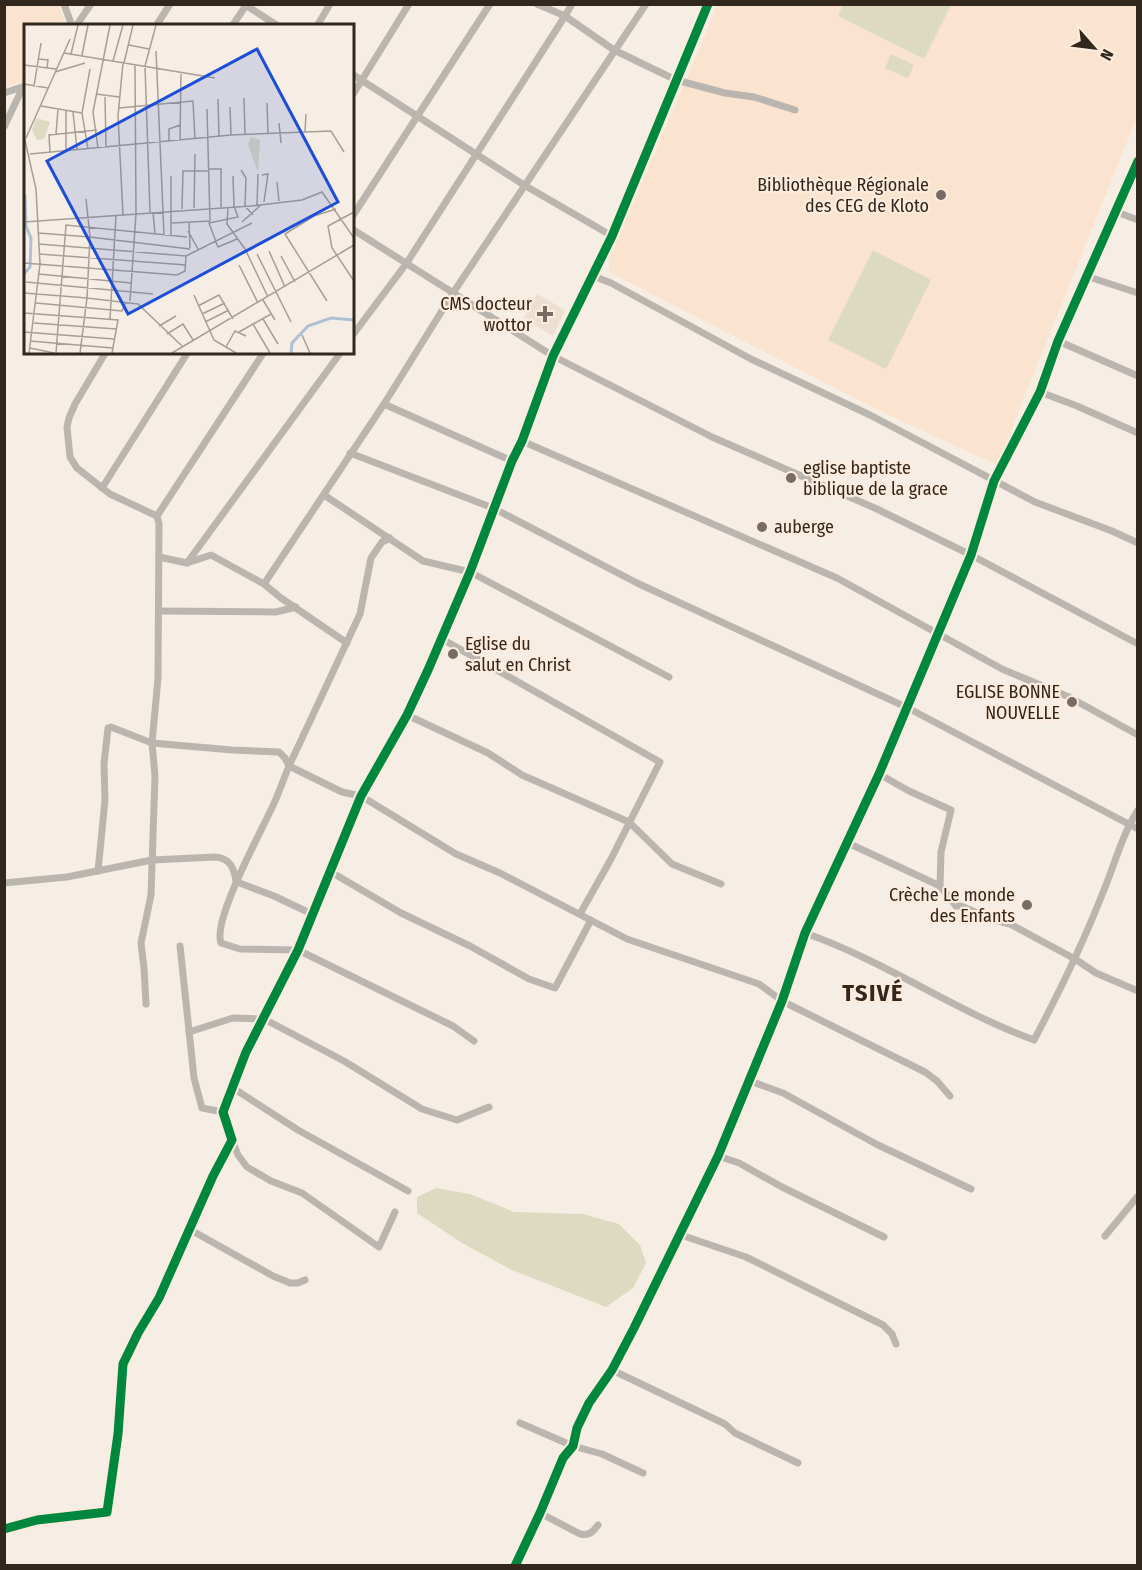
<svg xmlns="http://www.w3.org/2000/svg" width="1142" height="1570" font-family="'Fira Sans Condensed',sans-serif">
	<rect width="100%" height="100%" fill="#f6ede4"/>
	<g fill="#fae4cf">
		<polygon points="5,4 58,5 67,25 26,26 25,79 22,82 5,87"/>
		<polygon points="718,5 1137,5 1137,117 997,465 884,413 609,272 609,260"/>
	</g>
	<polygon fill="#ebe0d1" points="537,294 565,310 553,336 524,318"/>
	<g fill="#dcdac0">
		<polygon points="843,5 843,4 951,5 924,59 838,16"/>
		<polygon points="891,54 914,65 908,78 885,68"/>
		<polygon points="873,250 931,280 886,369 828,340"/>
		<polygon points="436,1188 470,1194 514,1212 583,1214 619,1224 640,1245 646,1263 633,1288 606,1307 512,1270 462,1243 417,1213 417,1197"/>
	</g>
	<g fill="none" stroke-linecap="round" stroke-linejoin="round">
		<g stroke="#bab6af" stroke-width="7">
			<polyline points="64,4 72,26"/>
			<polyline points="244,4 278,26"/>
			<polyline points="537,4 565,16 572,4"/>
			<polyline points="76,26 91,4"/>
			<polyline points="156,26 170,4"/>
			<polyline points="232,26 247,4"/>
			<polyline points="317,26 330,4"/>
			<polyline points="352,74 524,185 612,236"/>
			<polyline points="4,93 25,86"/>
			<polyline points="352,96 409,4"/>
			<polyline points="4,127 23,87"/>
			<polyline points="1114,211 1138,220"/>
			<polyline points="352,217 490,4"/>
			<polyline points="352,229 553,356 712,437 877,509 971,555 1138,644"/>
			<polyline points="593,276 611,283 751,359 870,415 1035,502 1112,531 1138,543"/>
			<polyline points="1086,276 1138,293"/>
			<polyline points="352,336 406,264 565,16 614,50 676,80 725,93 754,97 795,110"/>
			<polyline points="1058,341 1138,376"/>
			<polyline points="106,352 75,404 69,418 67,427 70,457 77,468 110,494 157,516"/>
			<polyline points="1040,392 1077,406 1138,433"/>
			<polyline points="384,404 512,461"/>
			<polyline points="522,441 837,578 1002,669 1069,697 1138,735"/>
			<polyline points="350,453 493,508 637,583 906,707 1138,829"/>
			<polyline points="102,488 188,352"/>
			<polyline points="324,495 423,561 470,572 669,677"/>
			<polyline points="390,538 382,542 371,558 360,614 289,766 342,792 361,796 456,854 500,873 627,939 759,984 782,1001 925,1072 937,1081 950,1096"/>
			<polyline points="159,557 187,563 211,555 264,584 281,598 347,643"/>
			<polyline points="187,563 341,352"/>
			<polyline points="264,584 384,404 453,293 646,4"/>
			<polyline points="159,611 276,612 296,607"/>
			<polyline points="442,639 660,762 611,859 580,914"/>
			<polyline points="407,715 488,753 522,775 629,822 672,864 721,884"/>
			<polyline points="879,774 909,791 951,810 941,852 940,886"/>
			<polyline points="848,843 940,886 956,906 961,906 991,919 1010,924 1075,959 1096,973 1138,991"/>
			<path d="M98,871L105,800L104,764L108,728L111,727L152,743L232,750L279,752L285,758L289,766C284,778 280,790 275,801C264,827 212,919 221,943L240,949L298,950L453,1026L474,1041"/>
			<polyline points="331,872 401,913 470,946 529,979 555,988 591,920"/>
			<polyline points="237,882 274,896 312,914"/>
			<path d="M4,883L67,877L152,860L215,857C230,858 234,868 236,881"/>
			<path d="M805,933C885,961 955,1011 1034,1040C1060,991 1084,941 1104,890C1115,863 1122,835 1138,810"/>
			<polyline points="180,946 194,1078 202,1108 223,1112"/>
			<polyline points="146,1004 144,968 141,943 151,895 155,776 152,743 158,678 159,524 157,516 264,352"/>
			<polyline points="189,1032 233,1018 264,1019 344,1061 422,1109 457,1120 489,1107"/>
			<polyline points="750,1081 783,1093 876,1144 971,1189"/>
			<polyline points="233,1088 298,1130 408,1191"/>
			<polyline points="232,1140 238,1155 247,1167 271,1181 302,1193 379,1247 395,1212"/>
			<polyline points="718,1156 739,1163 782,1187 884,1237"/>
			<polyline points="189,1229 273,1276 290,1283 298,1283 305,1280"/>
			<polyline points="681,1235 746,1257 883,1325 892,1334 896,1344"/>
			<polyline points="1105,1236 1138,1196"/>
			<polyline points="612,1370 725,1424 735,1433 798,1463"/>
			<polyline points="520,1423 573,1446 602,1454 643,1473"/>
			<path d="M540,1513L580,1534C589,1536 593,1532 598,1525"/>
			<polyline points="4,1529 37,1520 107,1512 118,1434 123,1364 138,1333 159,1298 213,1176 232,1140 223,1112 246,1052 298,950 361,796 407,715 428,670 470,572 512,461 522,441 553,356 612,236 708,4"/>
			<polyline points="515,1566 540,1513 563,1458 573,1446 577,1428 589,1403 612,1370 634,1328 718,1156 782,1001 805,933 879,774 971,555 994,481 1040,392 1058,341 1138,161"/>
		</g>
		<defs>
			<g id="cycleway">
				<polyline points="4,1529 37,1520 107,1512 118,1434 123,1364 138,1333 159,1298 213,1176 232,1140 223,1112 246,1052 298,950 361,796 407,715 428,670 470,572 512,461 522,441 553,356 612,236 708,4"/>
				<polyline points="515,1566 540,1513 563,1458 573,1446 577,1428 589,1403 612,1370 634,1328 718,1156 782,1001 805,933 879,774 971,555 994,481 1040,392 1058,341 1138,161"/>
			</g>
		</defs>
		<use href="#cycleway" stroke="#fdecdd" stroke-width="13"/>
		<use href="#cycleway" stroke="#00873e" stroke-width="9"/>
	</g>
	<g fill="#766c63" stroke="#fdecdd" stroke-width="2">
		<circle cx="941" cy="195" r="6"/>
		<path d="M542 305h6v6h6v6h-6v6h-6v-6h-6v-6h6z"/>
		<circle cx="791" cy="478" r="6"/>
		<circle cx="762" cy="527" r="6"/>
		<circle cx="453" cy="654" r="6"/>
		<circle cx="1072" cy="702" r="6"/>
		<circle cx="1027" cy="905" r="6"/>
	</g>
	<g text-anchor="middle" dominant-baseline="central" stroke-width="4.5" stroke-linejoin="round" paint-order="stroke">
		<g font-size="18" fill="#31271d" stroke="#fdecdd" text-anchor="end">
			<text x="929" y="185">Bibliothèque Régionale<tspan x="929" dy="21">des CEG de Kloto</tspan></text>
			<text x="532" y="304">CMS docteur<tspan x="532" dy="21">wottor</tspan></text>
			<text x="803" y="468" text-anchor="start">eglise baptiste<tspan x="803" dy="21">biblique de la grace</tspan></text>
			<text x="774" y="527" text-anchor="start">auberge</text>
			<text x="465" y="644" text-anchor="start">Eglise du<tspan x="465" dy="21">salut en Christ</tspan></text>
			<text x="1060" y="692">EGLISE BONNE<tspan x="1060" dy="21">NOUVELLE</tspan></text>
			<text x="1015" y="895">Crèche Le monde<tspan x="1015" dy="21">des Enfants</tspan></text>
		</g>
		<g font-size="24" font-weight="bold" letter-spacing="1.5" fill="#31271d" stroke="#fdecdd">
			<text x="873" y="993">TSIVÉ</text>
		</g>
	</g>
	<g transform="translate(24 24)">
		<rect width="330" height="330" fill="#f6ede4"/>
		<path d="M12,94L26,98L20,115L13,116L8,106ZM227,113L236,116L234,149L224,120Z" fill="#dcdac0"/>
		<path fill="none" stroke="#afc0d5" stroke-width="3" d="M0,250L6,243L7,214L2,202L1,171M267,329L268,319L284,302L307,294L330,296"/>
		<path fill="none" stroke="#a79e94" stroke-width="1.5" d="M105,21L125,25M132,27L140,211M40,29L191,54M47,30L54,1M58,31L64,1M14,35L24,36L23,44M89,37L99,1M99,39L94,92L99,191M100,39L109,1M0,41L32,45M31,48L61,39M0,60L24,64M10,62L17,19M72,70L95,73M81,73L82,123M220,74L221,111M194,75L195,112M243,79L244,110M17,82L58,89M206,83L207,111M95,84L169,77L171,116M49,88L53,125M255,99L257,119M281,108L282,90M32,110L34,85M0,112L12,165L16,240L5,329M2,114L46,15M156,116L157,48M145,117V105L156,101M74,124L69,88L86,1M64,125L58,89L66,45M42,126V87M26,128L25,111L73,106M6,130L207,111L307,107L320,128M185,145H197V183M217,146L222,154L221,182L229,191M238,151L244,150L240,178M147,152V211M209,152L210,182L214,193L185,199L194,223L213,215M253,158L255,177M62,175L66,213L166,225M233,181L234,150M204,183L203,200L221,225L244,273M170,184L171,130M158,185L159,147H185M126,188L121,42L132,1M129,188L131,210M330,188L304,202L308,224L330,257M0,198L227,182L278,176L298,168L330,214M165,198L166,224M218,198L237,181M148,199L186,197L183,85M164,207L174,225M15,220L162,232L228,199M245,227L261,263M15,230L162,241M233,230L267,298M257,232L271,258M0,239L153,251L161,247L162,232M215,241L234,279M15,250L107,259M2,258L129,270M0,269L63,274L66,213L14,209M170,271L190,316L212,329M239,276L251,296M106,277L112,190L111,40M303,277L261,210L290,192L312,185M12,279L98,287L102,278M174,282L195,271L209,295M0,289L94,296L88,329M178,290L201,279M86,295L92,191M239,295L254,320M181,298L205,286M10,299L92,305M229,300L246,329M135,302L152,292M0,308L90,315M215,308L247,290M143,310L159,300L169,316M278,311L286,329M6,317L89,324M202,323L211,307L222,312M6,324L30,329M32,329L42,201L163,213M56,329L63,274L114,280L158,322M148,329L330,221"/>
		<path fill="#1d4ed8" fill-opacity="0.15" stroke="#1d4ed8" stroke-width="3" d="M233,25L314,178L104,290L23,137Z"/>
		<rect width="330" height="330" fill="none" stroke="#31271d" stroke-width="3"/>
	</g>
	<rect width="1142" height="1570" fill="none" stroke="#31271d" stroke-width="12"/>
	<g transform="translate(1094 48) rotate(118)" stroke="#fdecdd" stroke-width="4.5" paint-order="stroke">
	<path d="M0-4.5L10 22L0 15L-10 22Z" fill="#31271d"/>
	<text y="-9" font-size="16" font-weight="bold" text-anchor="middle" fill="#31271d">N</text>
	</g>
</svg>
